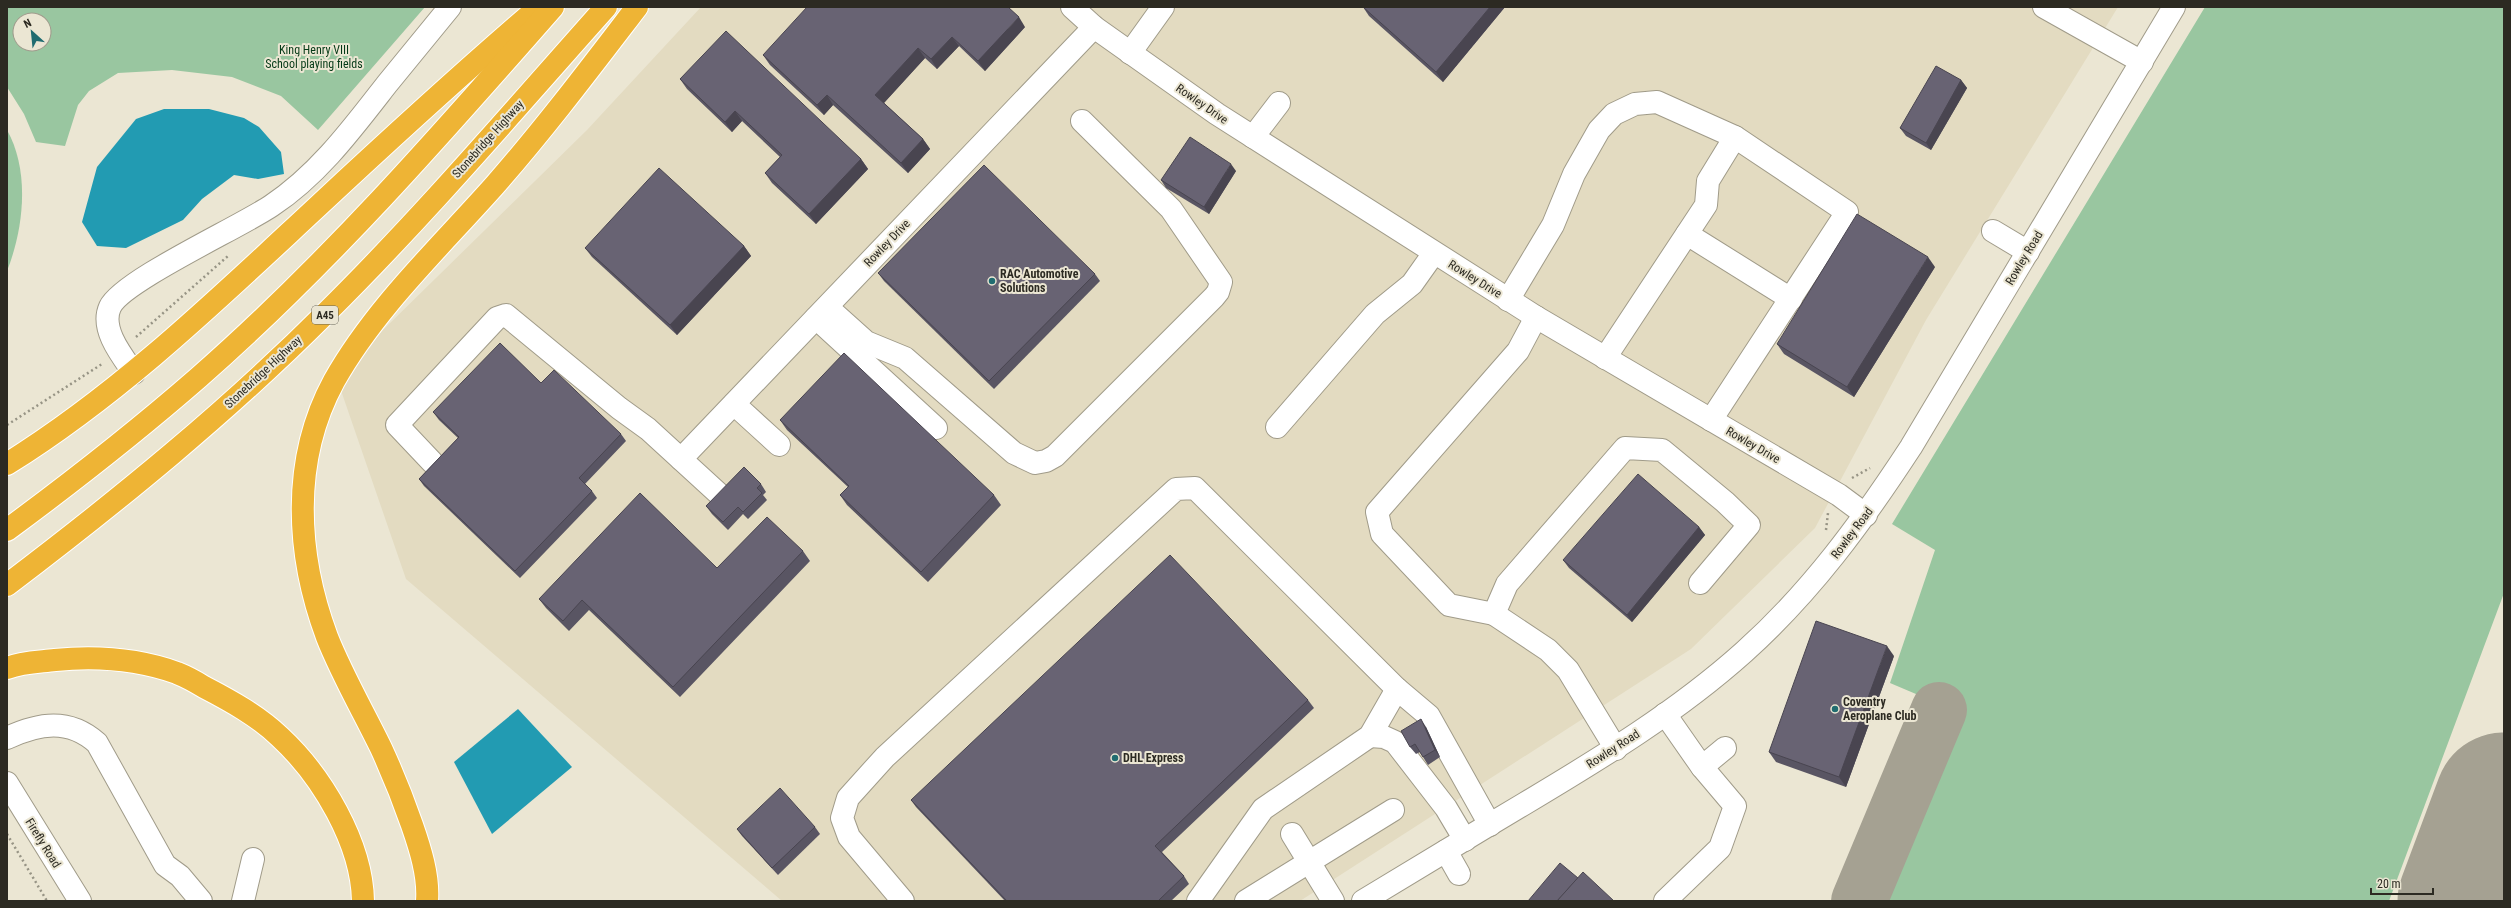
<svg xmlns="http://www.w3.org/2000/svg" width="2511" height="908" font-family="'Roboto Condensed',sans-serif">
	<rect width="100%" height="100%" fill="#ebe6d3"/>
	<polygon fill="#e3dbc1" points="701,7 2118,7 1926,320 1815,528 1691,649 1300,901 782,901 406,579 336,376 587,130"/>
	<g fill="#99c6a0" fill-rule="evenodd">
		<path d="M7,7H425L318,130L281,96L232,77L172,70L118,73L89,91L78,105L65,146L36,142L24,114L7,87ZM20,20H44V44H20Z"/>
		<polygon points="2205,7 2504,7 2504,593 2389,901 1873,901 1956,711 1890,683 1935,550 1892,524"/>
		<path d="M7,130C30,171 24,228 7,271Z"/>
	</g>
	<g fill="#229bb2">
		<polygon points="164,109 209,109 244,118 259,127 281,152 284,174 258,179 234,175 202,199 183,220 126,248 97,246 82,222 97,167 136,119"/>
		<polygon points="518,709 572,767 492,834 454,762"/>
	</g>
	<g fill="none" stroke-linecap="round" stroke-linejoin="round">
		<polyline stroke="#a5a192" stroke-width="56" points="1859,901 1939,710"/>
		<polyline stroke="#a5a192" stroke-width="139" points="2467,901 2504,802"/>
		<defs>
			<g id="minor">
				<polyline points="1072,7 1094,27 1217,114 1536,317 1839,495 1866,515"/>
				<polyline points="2044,7 2142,62"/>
				<polyline points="1130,53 1163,7"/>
				<polyline points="1253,137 1279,103"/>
				<polyline points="1993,231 2028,252"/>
				<polyline points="1687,234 1791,299"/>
				<polyline points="1508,300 1553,225 1574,174 1599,130 1614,114 1635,104 1657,102 1735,137"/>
				<polyline points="827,307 866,342 905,358 1014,453 1035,463 1046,461 1055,456 1214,297 1218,292 1221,282 1171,209 1082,121"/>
				<polyline points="816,318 936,428"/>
				<polyline points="1605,358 1706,205 1708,181 1735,137 1847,212 1711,420"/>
				<path d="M134,373C122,356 100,329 110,307C122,281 240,227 271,206C318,175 352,129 387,84C408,58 429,33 450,7"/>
				<polyline points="734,404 779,445"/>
				<polyline points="1277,427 1375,314 1412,284 1434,253"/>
				<polyline points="681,459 1094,27"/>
				<polyline points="432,462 397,425 497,318 506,315 619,408 648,429 719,494"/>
				<polyline points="1494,614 1449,605 1382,534 1377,512 1518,351 1536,317"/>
				<polyline points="1665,714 1702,767 1725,748"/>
				<polyline points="1370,736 1384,737 1395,742 1446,808 1465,840"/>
				<path d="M7,738C39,723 69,718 97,743L165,865L180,876L201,901"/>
				<polyline points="1616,749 1568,670 1548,650 1494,614 1507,584 1625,448 1662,450 1725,502 1749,525 1700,583"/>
				<polyline points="7,783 80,901"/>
				<polyline points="1292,834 1333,901"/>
				<polyline points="1446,851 1459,874"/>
				<polyline points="243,901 253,859"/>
				<polyline points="903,901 849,837 842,818 848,798 885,757 1176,489 1195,488 1397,689 1429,716 1490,825"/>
				<polyline points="1198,901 1263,809 1370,736 1397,689"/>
				<polyline points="1246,901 1393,810"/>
				<path d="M1363,901C1416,869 1470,836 1524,804C1601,758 1677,712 1744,652C1811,592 1862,522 1911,447L2174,7"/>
				<polyline points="1665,901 1720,848 1735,806 1702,767"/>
			</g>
			<g id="highway">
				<path d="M7,464C121,393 218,299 316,208C389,140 462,73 538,8"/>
				<path d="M7,530C72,482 136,432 198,378C327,265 440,136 553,7"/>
				<path d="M7,585C119,500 227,412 326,313C424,216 514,110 606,7"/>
				<path d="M7,668C22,662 38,662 55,660C96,656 138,659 177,673C187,677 196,682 204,687C231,701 258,716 280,737C322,776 362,843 363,901"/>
				<path d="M427,901C429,876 420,848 412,825C403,799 393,774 381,748C363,711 342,675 327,637C296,554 291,460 334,381C375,308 440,247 495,185C545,128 591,67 637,7"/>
			</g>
		</defs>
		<use href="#minor" stroke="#a09b89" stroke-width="24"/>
		<use href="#highway" stroke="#fff" stroke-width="24"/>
		<g stroke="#979485" stroke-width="2.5" stroke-dasharray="2 3" stroke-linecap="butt">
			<polyline points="136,337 228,256"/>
			<polyline points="7,425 102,364"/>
			<polyline points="1852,478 1870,468"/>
			<polyline points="1826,530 1828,513"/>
			<polyline points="7,834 47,901"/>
		</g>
		<use href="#minor" stroke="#fff" stroke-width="22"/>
		<use href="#highway" stroke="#eeb435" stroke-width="22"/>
	</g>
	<g fill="#595563">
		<polygon points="1363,7 1505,7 1443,82 1369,16"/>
		<polygon points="1025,27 985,71 959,46 937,69 925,58 884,103 923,139 930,149 908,173 833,105 824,115 770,65 763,55"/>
		<polygon points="680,79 861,159 868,169 816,224 772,183 765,173 780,157 742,121 732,132 687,89"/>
		<polygon points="1961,80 1967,88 1931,150 1906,136 1900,128"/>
		<polygon points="1236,171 1209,214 1166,188 1161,180"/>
		<polygon points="744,246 751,256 677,335 592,257 585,248"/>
		<polygon points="1935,267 1854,397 1784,354 1777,344"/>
		<polygon points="878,273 1095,274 1100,281 994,389 884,281"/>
		<polygon points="541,383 621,434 626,441 585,484 592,491 597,498 520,578 424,486 419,479 458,438 439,420 433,412"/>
		<polygon points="780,420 994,495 1001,505 928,582 847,505 840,495 848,487 787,430"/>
		<polygon points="761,484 766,492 763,495 767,500 748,519 743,514 728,530 712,514 706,506"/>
		<polygon points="1699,527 1705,535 1632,622 1569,568 1563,560"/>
		<polygon points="803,551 810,561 680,697 589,610 569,631 546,608 539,599 717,568"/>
		<polygon points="1894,656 1846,787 1776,762 1769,752"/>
		<polygon points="1308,700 1314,708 1162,852 1184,876 1189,884 1171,901 1005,901 916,807 911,800"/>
		<polygon points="1426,727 1440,757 1428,765 1420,752 1416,754 1410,747"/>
		<polygon points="815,827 820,834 778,875 742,836 737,829"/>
	</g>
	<g fill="#494550">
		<polygon points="1490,7 1505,7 1443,82 1436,72"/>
		<polygon points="1019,17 1025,27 985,71 978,61"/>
		<polygon points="952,37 959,46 937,69 931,59"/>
		<polygon points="918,48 925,58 882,105 875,95"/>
		<polygon points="1961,80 1967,88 1931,150 1926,143"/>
		<polygon points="827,95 833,105 824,115 817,105"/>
		<polygon points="735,111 742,121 732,132 725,122"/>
		<polygon points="923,139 930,149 908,173 901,163"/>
		<polygon points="861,159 868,169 816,224 809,214"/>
		<polygon points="1231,164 1236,171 1209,214 1204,207"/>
		<polygon points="744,246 751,256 677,335 670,325"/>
		<polygon points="1928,257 1935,267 1854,397 1847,387"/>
		<polygon points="1699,527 1705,535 1632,622 1627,615"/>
		<polygon points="1887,646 1894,656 1846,787 1839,777"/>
		<polygon points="1421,719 1426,727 1440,757 1435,750"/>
	</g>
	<g fill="#686373" stroke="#494550">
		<polygon points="807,7 1008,7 1019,17 978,61 952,37 931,59 918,48 875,95 923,139 901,163 827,95 817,105 763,55"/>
		<polygon points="1363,7 1490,7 1436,72"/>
		<polygon points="726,31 861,159 809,214 765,173 782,155 735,111 725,122 680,79"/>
		<polygon points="1936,66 1961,80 1926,143 1900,128"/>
		<polygon points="1190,137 1231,164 1204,207 1161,180"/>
		<polygon points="984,165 1095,274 989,381 878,273"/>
		<polygon points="659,168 744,246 670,325 585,248"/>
		<polygon points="1857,214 1928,257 1847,387 1777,344"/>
		<polygon points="500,343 541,383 554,370 621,434 579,478 592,491 515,571 419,479 459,437 433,412"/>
		<polygon points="844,353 994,495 921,572 840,495 849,486 780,420"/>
		<polygon points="744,467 761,484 757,488 762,493 743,512 738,507 723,522 706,506"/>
		<polygon points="1638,474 1699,527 1627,615 1563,560"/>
		<polygon points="640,493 717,568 767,517 803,551 673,687 582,600 563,621 539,599"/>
		<polygon points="1170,555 1308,700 1155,846 1184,876 1158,901 1007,901 911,800"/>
		<polygon points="1816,621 1887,646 1839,777 1769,752"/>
		<polygon points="1421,719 1435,750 1423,757 1415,744 1410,747 1401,731"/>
		<polygon points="780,788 815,827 772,868 737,829"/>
		<polygon points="1560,863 1578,878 1557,901 1528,901"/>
		<polygon points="1583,872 1614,901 1557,901"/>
	</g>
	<g fill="#206c70" stroke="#ebe6d3" stroke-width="1.5">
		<circle cx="992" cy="281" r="4"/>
		<circle cx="1835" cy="709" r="4"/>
		<circle cx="1115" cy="758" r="4"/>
	</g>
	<g text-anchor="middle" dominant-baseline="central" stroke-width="4" stroke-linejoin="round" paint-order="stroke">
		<rect fill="#ebe6d3" stroke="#656257" stroke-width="1" x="312" y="306" width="26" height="18" rx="3"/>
		<g font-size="11" font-weight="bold" fill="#2c2a22">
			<text x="325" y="315">A45</text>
		</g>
		<g font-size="12" fill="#043916" stroke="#ebe6d3">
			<text x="314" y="50">King Henry VIII<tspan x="314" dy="14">School playing fields</tspan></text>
		</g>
		<g font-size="12" fill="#2c2a22" stroke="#ebe6d3">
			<text transform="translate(1202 104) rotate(35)">Rowley Drive</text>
			<text transform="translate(488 139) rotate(-48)">Stonebridge Highway</text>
			<text transform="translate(887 243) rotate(-46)">Rowley Drive</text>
			<text transform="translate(2024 258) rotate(-59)">Rowley Road</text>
			<text transform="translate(1475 279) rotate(32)">Rowley Drive</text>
			<text transform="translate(263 372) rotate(-43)">Stonebridge Highway</text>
			<text transform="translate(1753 445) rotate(30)">Rowley Drive</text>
			<text transform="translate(1852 533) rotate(-53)">Rowley Road</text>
			<text transform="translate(1613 749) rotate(-33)">Rowley Road</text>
			<text transform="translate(43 843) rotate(58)">Firefly Road</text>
		</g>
		<g font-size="12" font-weight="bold" fill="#2c2a22" stroke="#ebe6d3" text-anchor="start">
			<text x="1000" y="274">RAC Automotive<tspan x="1000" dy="14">Solutions</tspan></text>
			<text x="1843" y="702">Coventry<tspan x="1843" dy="14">Aeroplane Club</tspan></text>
			<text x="1123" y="758">DHL Express</text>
		</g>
	</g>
	<rect width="2511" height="908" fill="none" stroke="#2c2a22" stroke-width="16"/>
	<g transform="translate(32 32) rotate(333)"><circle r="19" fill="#ebe6d3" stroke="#9f9b8c"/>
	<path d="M0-3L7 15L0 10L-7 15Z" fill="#206c70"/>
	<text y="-6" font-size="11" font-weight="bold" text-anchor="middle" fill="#2c2a22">N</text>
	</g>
	<path d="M2371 888v6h62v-6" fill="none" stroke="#2c2a22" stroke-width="2"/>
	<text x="2377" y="888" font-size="12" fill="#2c2a22" stroke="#ebe6d3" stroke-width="3" paint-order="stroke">20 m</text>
</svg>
